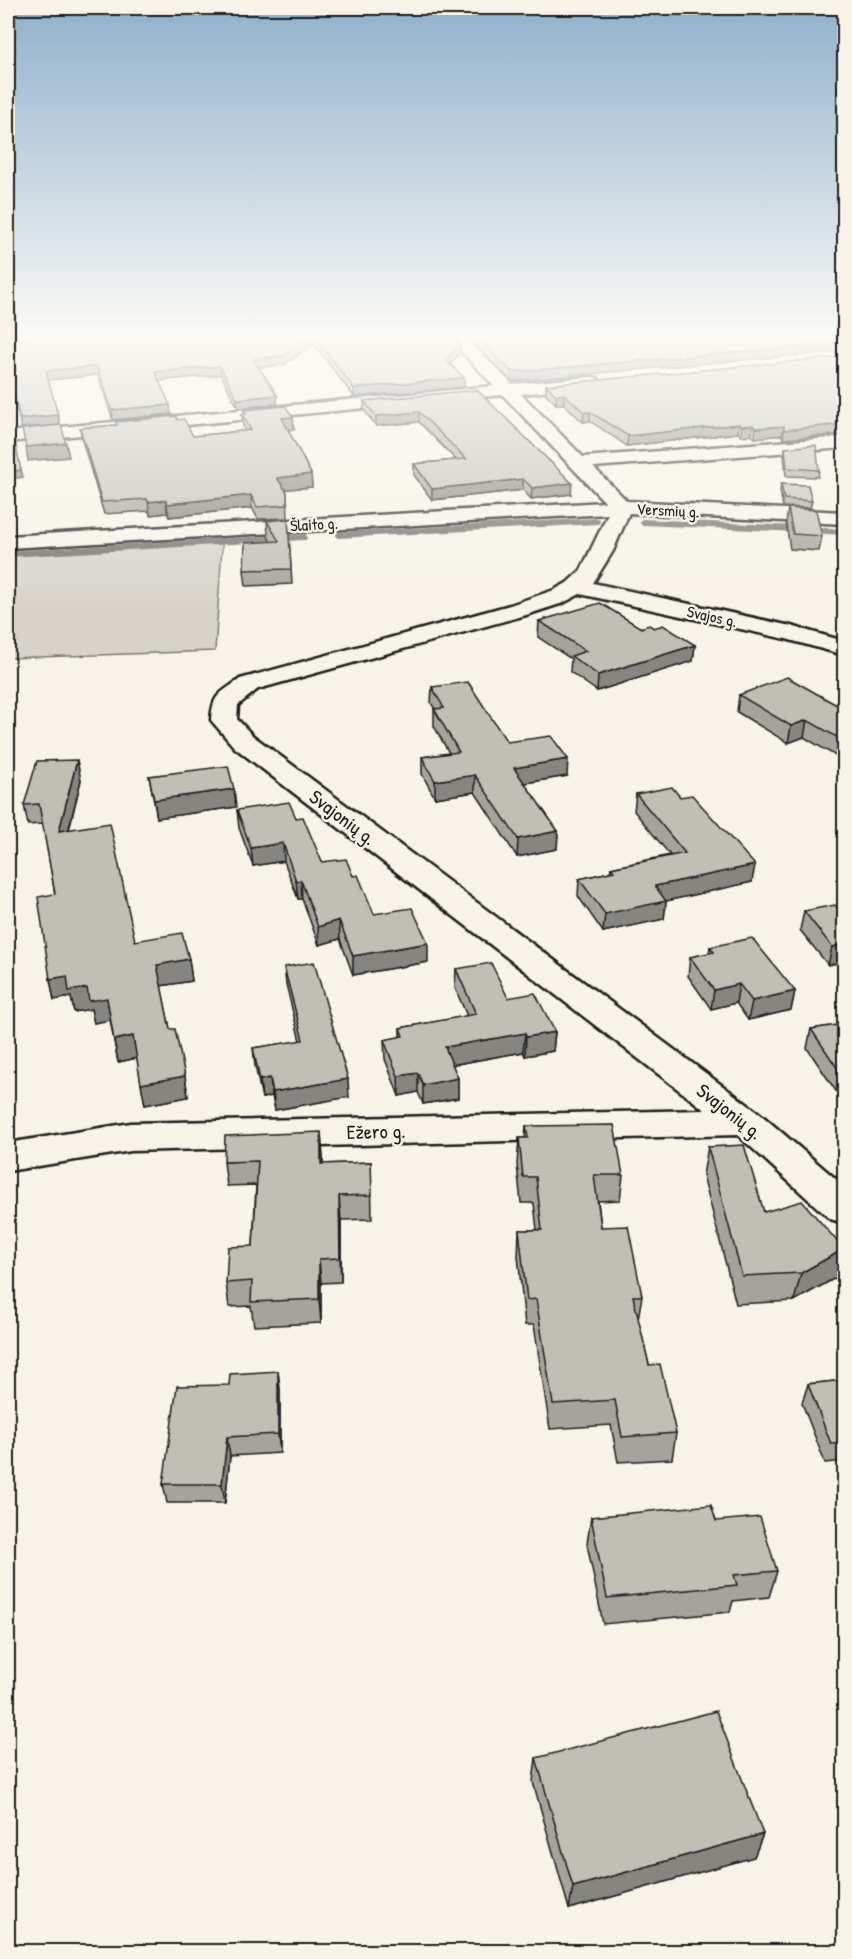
<svg xmlns="http://www.w3.org/2000/svg" width="852" height="1959" font-family="'Patrick Hand',sans-serif">
	<rect width="100%" height="100%" fill="#f7f3e8"/>
	<filter id="ink" filterUnits="userSpaceOnUse"><feTurbulence type="fractalNoise" baseFrequency=".0167" numOctaves="2"/><feDisplacementMap in="SourceGraphic" scale="12" xChannelSelector="R" yChannelSelector="G"/><feConvolveMatrix kernelMatrix="1 2 1 2 8 2 1 2 1" color-interpolation-filters="sRGB"/></filter>
	<g filter="url(#ink)">
		<polygon fill="#d7d3cb" stroke="#7a7874" stroke-width="1.5" points="223,533 215,651 8,658 8,545"/>
		<g fill="none" stroke-linecap="round" stroke-linejoin="round">
			<g stroke="#72716c" stroke-width="6">
				<polyline points="643,522 797,529"/>
				<polyline points="811,530 844,532"/>
				<polyline points="339,535 597,521"/>
				<polyline points="8,554 304,537"/>
			</g>
			<defs>
				<path id="street" d="M448,337H465L512,384L592,377L598,378L600,382L592,387L521,394L583,457L844,437V448L593,467L627,501L844,512V524L629,513L613,551L593,583L791,626L844,641V655L786,639L580,594L563,603L526,615L258,689L238,705L237,719L252,735L759,1113L844,1186V1223L830,1219L738,1135L131,1151L8,1171V1143L131,1123L705,1110L234,747L211,720C213,693 220,694 240,679L510,605L554,590L567,583L581,570L608,514L8,548V536L605,502L503,395L8,442V432L494,386Z"/>
			</defs>
			<use href="#street" stroke="#1c1c1c" stroke-width="5"/>
			<use href="#street" fill="#f7f3e8" fill-rule="evenodd"/>
		</g>
		<g fill="#a5a39c" stroke="#1c1c1c" stroke-width="1.5">
			<polygon points="8,337 453,337 460,344 460,353 450,364 464,378 464,387 354,397 314,344 283,365 258,367 277,395 277,404 238,408 221,375 159,380 171,414 113,420 98,375 48,380 58,415 60,425 21,428 11,383"/>
			<polygon points="468,337 844,337 511,381"/>
			<polygon points="844,357 783,439 782,435 755,438 751,435 741,436 738,433 627,446 590,421 583,422 564,404 556,404 546,394 546,385"/>
			<polygon points="477,390 571,494 531,499 523,490 432,500 414,475 414,464 456,460 419,422 376,426 364,410 364,401"/>
			<polygon points="244,410 294,429 288,430 311,474 312,487 285,489 287,492 288,518 258,519 252,508 169,517 167,513 150,515 149,511 104,514 82,440 80,428 117,425 116,422 178,420 193,436 245,431 243,426 242,414 244,414"/>
			<polygon points="785,448 819,470 818,477 786,476 784,455"/>
			<polygon points="781,484 812,501 810,508 783,507 780,491"/>
			<polygon points="788,508 822,536 819,551 790,549 786,523"/>
			<polygon points="288,519 292,584 246,586 244,570 271,542 268,536 267,521"/>
			<polygon points="539,621 654,628 695,645 693,661 597,691 570,672 571,659 538,637"/>
			<polygon points="432,687 507,742 567,776 524,783 558,831 557,849 517,857 475,792 435,798 422,774 422,757 449,753 434,726 434,709 435,709 431,703"/>
			<polygon points="739,695 844,709 844,761 804,737 788,743 737,712"/>
			<polygon points="149,776 236,807 157,818"/>
			<polygon points="81,780 69,830 135,941 189,959 192,981 161,986 170,1029 185,1076 188,1097 145,1105 137,1058 118,1062 110,1020 94,1023 91,1009 74,1012 71,997 54,1000 50,979 55,894 43,824 28,825 24,805"/>
			<polygon points="636,794 680,797 752,882 666,901 664,919 603,932 578,896 579,879 610,872 611,868 670,855 634,811"/>
			<polygon points="237,810 296,818 322,862 353,876 374,914 428,962 353,975 340,939 319,945 302,899 298,899 284,861 253,866 239,828"/>
			<polygon points="804,911 844,916 828,965 800,930"/>
			<polygon points="710,947 795,991 791,1010 748,1020 736,1003 711,1009 688,976 690,957 709,953"/>
			<polygon points="284,967 349,1097 275,1110 272,1096 262,1098 255,1066 253,1048 300,1041 286,984"/>
			<polygon points="456,969 508,998 555,1032 553,1051 525,1056 523,1052 452,1065 458,1078 458,1098 423,1104 418,1092 399,1096 385,1059 384,1040 400,1037 400,1028 467,1016 455,988"/>
			<polygon points="844,1024 844,1099 842,1100 807,1048 811,1029"/>
			<polygon points="526,1126 623,1175 620,1200 598,1201 601,1227 642,1296 638,1319 649,1365 676,1433 672,1459 618,1462 611,1425 550,1429 534,1325 525,1325 518,1256 519,1230 537,1230 534,1203 521,1203 517,1164 519,1138 525,1138"/>
			<polygon points="708,1147 764,1212 837,1277 794,1301 736,1304 703,1175"/>
			<polygon points="323,1156 323,1164 371,1162 372,1219 341,1220 341,1282 321,1283 321,1323 254,1326 251,1306 229,1307 226,1283 253,1246 256,1185 227,1186 224,1162"/>
			<polygon points="278,1371 280,1390 280,1453 230,1456 225,1503 167,1503 163,1484 229,1385"/>
			<polygon points="844,1380 844,1461 825,1463 802,1403 808,1384"/>
			<polygon points="591,1517 716,1521 777,1571 769,1597 733,1601 730,1612 603,1624 587,1544"/>
			<polygon points="536,1758 763,1834 754,1857 569,1909 533,1782"/>
		</g>
		<g fill="#86857f" stroke="#1c1c1c" stroke-width="1.5">
			<polygon points="311,337 313,337 314,344 283,365 253,368 253,359"/>
			<polygon points="844,343 844,351 511,381 512,372"/>
			<polygon points="460,344 460,353 446,368 446,360"/>
			<polygon points="97,366 98,375 47,380 46,371"/>
			<polygon points="220,366 221,375 156,381 155,372"/>
			<polygon points="10,374 11,383 8,384 8,375"/>
			<polygon points="464,378 464,387 354,397 354,388"/>
			<polygon points="564,394 564,404 556,404 556,395"/>
			<polygon points="277,395 277,404 238,408 237,399"/>
			<polygon points="170,405 171,414 113,420 112,410"/>
			<polygon points="419,412 419,422 376,426 376,416"/>
			<polygon points="584,412 590,412 590,421 583,422"/>
			<polygon points="58,415 60,425 21,428 20,419"/>
			<polygon points="293,417 294,429 282,430 282,418"/>
			<polygon points="11,422 12,429 8,430 8,423"/>
			<polygon points="739,424 738,433 627,446 628,436"/>
			<polygon points="844,424 844,434 783,439 784,430"/>
			<polygon points="753,425 751,435 741,436 742,426"/>
			<polygon points="784,426 782,435 755,438 756,428"/>
			<polygon points="66,443 69,457 28,461 26,447"/>
			<polygon points="21,470 23,477 8,479 8,472"/>
			<polygon points="311,474 312,487 278,490 277,478"/>
			<polygon points="523,479 523,490 432,500 432,489"/>
			<polygon points="572,483 571,494 531,499 532,488"/>
			<polygon points="251,495 252,508 169,517 167,504"/>
			<polygon points="166,500 167,513 150,515 148,502"/>
			<polygon points="695,645 693,661 597,691 598,675"/>
			<polygon points="807,720 804,737 788,743 791,726"/>
			<polygon points="568,759 567,776 513,785 514,768"/>
			<polygon points="77,760 81,780 63,852 59,831"/>
			<polygon points="475,775 475,792 435,798 435,781"/>
			<polygon points="234,789 236,807 157,818 154,800"/>
			<polygon points="558,831 557,849 517,857 518,839"/>
			<polygon points="283,843 284,861 253,866 251,848"/>
			<polygon points="755,865 752,882 666,901 664,919 603,932 605,914 655,886"/>
			<polygon points="301,880 302,899 298,899 296,881"/>
			<polygon points="339,920 340,939 319,945 318,927"/>
			<polygon points="428,943 428,962 353,975 353,956"/>
			<polygon points="844,944 844,962 828,965 832,947"/>
			<polygon points="189,959 192,981 160,986 157,965"/>
			<polygon points="67,976 107,998 111,1020 94,1023 91,1009 74,1012 71,997 54,1000 50,979"/>
			<polygon points="739,984 736,1003 711,1009 714,990"/>
			<polygon points="795,991 791,1010 748,1020 752,1001"/>
			<polygon points="555,1032 553,1051 525,1056 526,1037"/>
			<polygon points="525,1033 523,1052 445,1066 445,1047"/>
			<polygon points="133,1036 137,1058 118,1062 114,1040"/>
			<polygon points="418,1073 418,1092 399,1096 398,1076"/>
			<polygon points="185,1076 188,1097 145,1105 141,1084"/>
			<polygon points="270,1078 272,1096 262,1098 260,1080"/>
			<polygon points="458,1078 458,1098 423,1104 423,1085"/>
			<polygon points="348,1079 349,1097 275,1110 273,1092"/>
			<polygon points="844,1088 844,1099 842,1100"/>
			<polygon points="321,1132 323,1156 323,1188 321,1164"/>
			<polygon points="339,1196 341,1220 341,1282 340,1258"/>
			<polygon points="844,1249 837,1277 794,1301 801,1273"/>
			<polygon points="319,1259 321,1283 321,1323 319,1299"/>
			<polygon points="278,1371 280,1390 280,1453 278,1434"/>
			<polygon points="227,1437 230,1456 225,1503 222,1484"/>
			<polygon points="763,1834 754,1857 569,1909 573,1887"/>
		</g>
		<g fill="#c0beb5" stroke="#1c1c1c" stroke-width="1.5">
			<polygon points="8,337 311,337 283,356 253,359 277,395 237,399 220,366 155,372 170,405 112,410 97,366 46,371 58,415 20,419 10,374 8,375"/>
			<polygon points="314,337 453,337 460,344 446,360 464,378 354,388"/>
			<polygon points="477,337 844,337 844,343 512,372"/>
			<polygon points="844,357 844,424 784,430 784,426 756,428 753,425 742,426 739,424 628,436 590,412 584,412 564,394 556,395 546,385"/>
			<polygon points="477,390 572,483 532,488 523,479 432,489 414,464 466,459 419,412 376,416 364,401"/>
			<polygon points="285,406 293,417 282,418 311,474 277,478 287,492 287,505 257,507 251,495 167,504 166,500 148,502 147,499 102,502 80,428 117,425 116,422 176,416 178,420 184,419 193,436 251,430 242,414 246,414 244,410"/>
			<polygon points="8,409 11,422 8,423"/>
			<polygon points="61,425 66,443 26,447 22,429"/>
			<polygon points="8,435 14,437 21,470 8,472"/>
			<polygon points="816,445 819,470 787,468 785,448"/>
			<polygon points="781,484 808,485 812,501 784,499"/>
			<polygon points="788,508 816,510 822,536 793,534"/>
			<polygon points="288,519 291,569 244,570 245,543 279,541 267,521"/>
			<polygon points="600,603 641,628 649,625 654,628 663,625 695,645 598,675 571,656 586,651 539,621"/>
			<polygon points="787,677 844,709 844,741 807,720 791,726 739,695"/>
			<polygon points="468,682 507,742 551,736 568,759 514,768 558,831 518,839 475,775 435,781 422,757 459,752 434,709 444,708 432,687"/>
			<polygon points="77,760 59,831 110,823 135,941 182,933 189,959 157,965 170,1029 175,1029 185,1076 141,1084 133,1036 114,1040 107,998 89,1001 87,988 69,991 67,976 50,979 38,897 55,894 39,804 24,805 37,761"/>
			<polygon points="228,766 234,789 154,800 149,776"/>
			<polygon points="672,787 680,797 692,795 755,865 655,886 666,901 605,914 579,879 614,871 611,868 685,853 636,794"/>
			<polygon points="289,802 296,818 303,817 322,862 346,859 353,876 358,875 374,914 412,908 428,943 353,956 339,920 318,927 301,880 296,881 283,843 251,848 237,810"/>
			<polygon points="835,905 844,916 844,944 832,947 804,911"/>
			<polygon points="752,938 795,991 752,1001 739,984 714,990 690,957 714,952 710,947"/>
			<polygon points="314,962 348,1079 273,1092 270,1078 260,1080 253,1048 303,1040 284,967"/>
			<polygon points="491,963 508,998 535,993 555,1032 526,1037 525,1033 445,1047 458,1078 423,1085 418,1073 398,1076 384,1040 403,1036 400,1028 476,1014 456,969"/>
			<polygon points="844,1024 844,1078 811,1029"/>
			<polygon points="614,1125 623,1175 594,1175 601,1227 628,1226 642,1296 633,1296 649,1365 660,1364 676,1433 622,1437 615,1400 553,1404 536,1299 527,1300 519,1230 542,1230 536,1177 523,1177 519,1138 528,1138 526,1126"/>
			<polygon points="321,1132 321,1164 371,1162 372,1195 339,1196 340,1258 319,1259 319,1299 251,1302 252,1281 226,1283 228,1247 253,1246 258,1161 224,1162 225,1136"/>
			<polygon points="744,1145 764,1212 802,1201 844,1249 801,1273 742,1276 708,1147"/>
			<polygon points="278,1371 278,1434 227,1437 222,1484 163,1484 177,1386 229,1385 230,1374"/>
			<polygon points="844,1380 844,1443 831,1444 808,1384"/>
			<polygon points="711,1505 716,1521 760,1517 777,1571 734,1575 737,1585 607,1598 591,1517"/>
			<polygon points="716,1711 763,1834 573,1887 536,1758"/>
		</g>
	</g>
	<linearGradient id="sky" x2="0" y2="1"><stop stop-color="#90b0cc"/><stop offset="0.55" stop-color="#fbfaf5"/><stop offset="1" stop-color="#fbfaf5" stop-opacity="0"/></linearGradient>
	<rect width="852" height="611" fill="url(#sky)"/>
	<g text-anchor="middle" dominant-baseline="central" stroke-width="5" stroke-linejoin="round" paint-order="stroke">
		<g font-size="16" fill="#1c1c1c" stroke="#f7f3e8">
			<text transform="translate(668 510) rotate(3)">Versmių g.</text>
			<text transform="translate(314 524) rotate(-3)">Šlaito g.</text>
			<text transform="translate(712 616) rotate(12)">Svajos g.</text>
		</g>
		<g font-size="20" fill="#1c1c1c" stroke="#f7f3e8">
			<text transform="translate(343 817) rotate(37)">Svajonių g.</text>
			<text transform="translate(730 1111) rotate(38)">Svajonių g.</text>
			<text transform="translate(376 1131) rotate(-1)">Ežero g.</text>
		</g>
	</g>
	<rect width="852" height="1959" fill="none" stroke="#f7f3e8" stroke-width="30"/>
	<rect x="15" y="15" width="822" height="1929" fill="none" stroke="#1c1c1c" stroke-width="2" filter="url(#ink)"/>
</svg>
